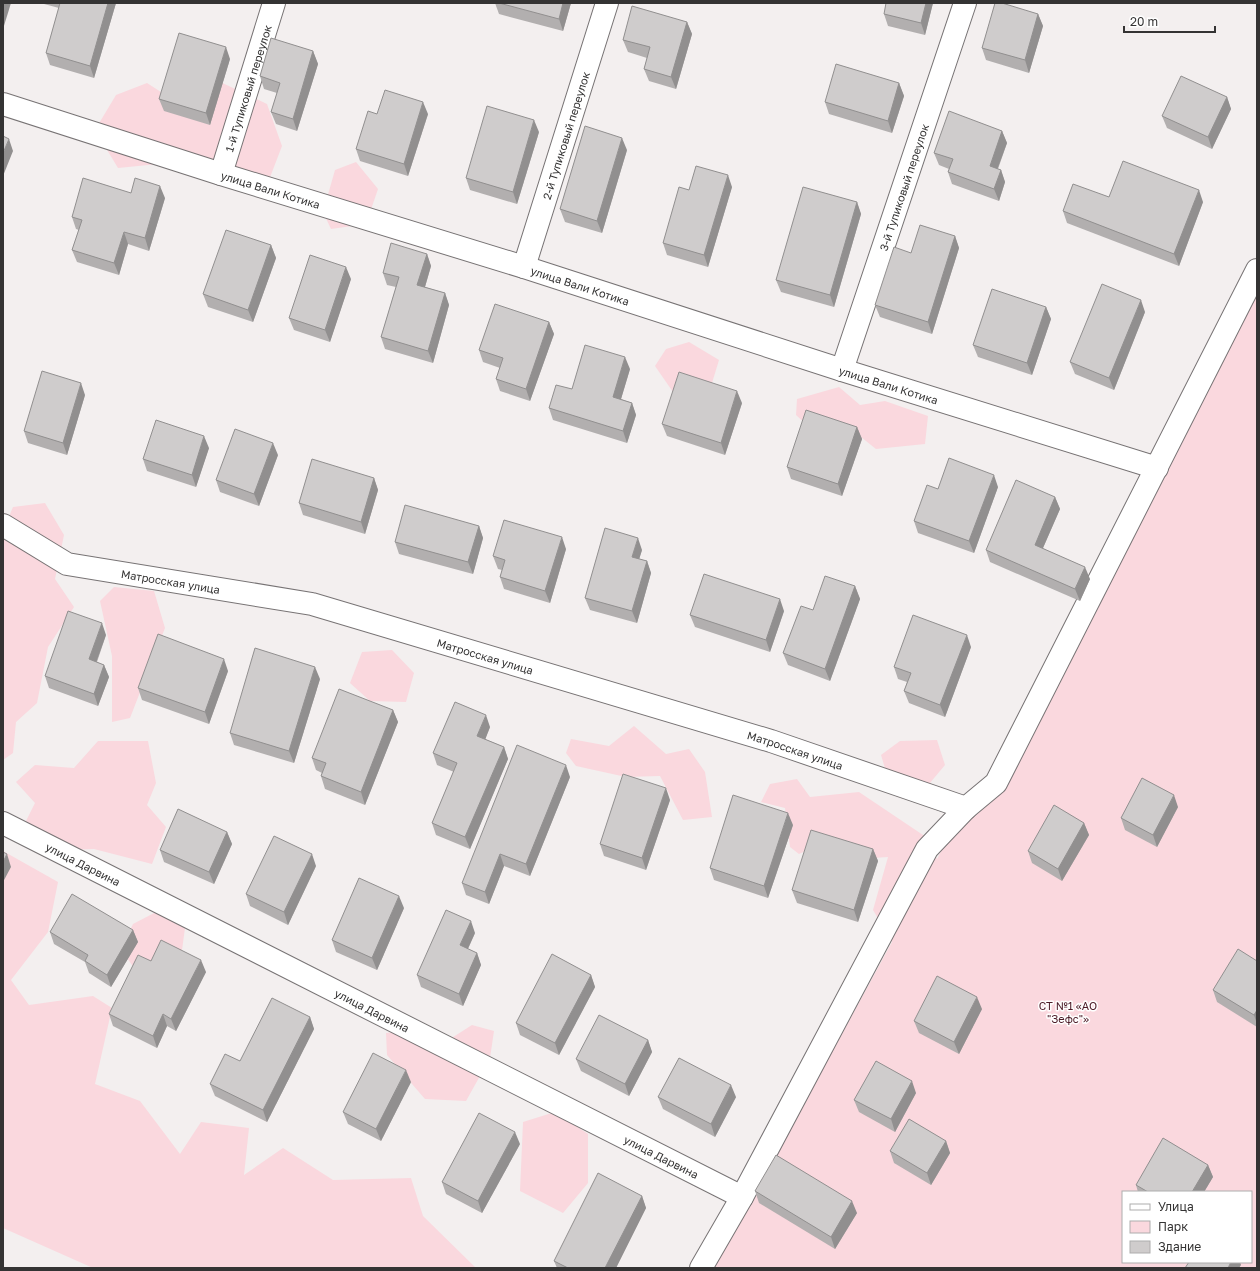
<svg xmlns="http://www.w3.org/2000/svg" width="1260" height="1271" font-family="'Golos Text',sans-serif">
	<rect width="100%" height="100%" fill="#f3efef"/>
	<g fill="#fad8de" fill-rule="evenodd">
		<polygon points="214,79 267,104 282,146 269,180 198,160 118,168 95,130 116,95 147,83 178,103"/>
		<polygon points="356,162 378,189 366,224 331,229 323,212 335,170"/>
		<path d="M1257,295V1268H709L794,1122L892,942L873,910L888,857L843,860L829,840L799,854L790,847L785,808L761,802L770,784L797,779L810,797L859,792L926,837L937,859L952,830L1013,771ZM1123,1192H1251V1262H1123Z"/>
		<polygon points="689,342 719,360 712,383 673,392 655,366 666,349"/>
		<polygon points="839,387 860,405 885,401 928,416 925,444 876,449 846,425 820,437 796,415 797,399"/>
		<polygon points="45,503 64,535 55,579 74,607 48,647 37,703 16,722 13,753 3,760 3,531 13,507"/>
		<polygon points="114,587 154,591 165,628 130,718 112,722 112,656 100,601"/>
		<polygon points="392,650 414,673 406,702 370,701 350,683 362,652"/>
		<polygon points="634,726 666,754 689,749 705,772 712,817 683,820 660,776 626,777 576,766 566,753 571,739 609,746"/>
		<polygon points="937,740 945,765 924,790 890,785 881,755 900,741"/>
		<polygon points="98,741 148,741 156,783 147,805 166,827 152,864 94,849 65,850 25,823 35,803 16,782 35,765 74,768"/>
		<polygon points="3,851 58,882 48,932 11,980 29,1005 93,996 112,1008 95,1084 140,1101 180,1154 201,1122 249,1128 244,1175 283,1148 333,1180 411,1178 423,1216 476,1268 93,1268 3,1228"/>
		<polygon points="158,911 185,928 182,950 136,971 121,949 133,924"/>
		<polygon points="472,1025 494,1031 490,1058 466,1101 425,1099 387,1055 386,1033 404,1031 436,1048"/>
		<polygon points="555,1112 588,1134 588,1183 563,1213 520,1191 523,1122"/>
	</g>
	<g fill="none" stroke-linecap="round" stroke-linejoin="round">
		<defs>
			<g id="street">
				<path id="s1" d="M3,104L221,174L524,267L842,370L1157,468"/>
				<path id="s2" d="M221,174L274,3"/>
				<path id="s3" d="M524,267L607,3"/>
				<path id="s4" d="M842,370L965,3"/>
				<path id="s5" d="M3,525L67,564L312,604L771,741L966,808"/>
				<path id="s6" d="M3,823L742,1197"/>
				<polyline points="701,1268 742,1197 927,849 966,808 996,783 1257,270"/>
			</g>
		</defs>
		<use href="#street" stroke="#777374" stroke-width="24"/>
		<use href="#street" stroke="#fff" stroke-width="22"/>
	</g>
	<g fill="#b2afaf">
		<polygon points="44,3 116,3 94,78 50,65 46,53 59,8 44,4"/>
		<polygon points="495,3 571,3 563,31 499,14"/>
		<polygon points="933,3 925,35 888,26 884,14"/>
		<polygon points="1038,14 1043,26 1029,73 986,60 982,48"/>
		<polygon points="687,22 692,34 676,89 649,81 644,69 647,58 628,52 623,40"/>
		<polygon points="313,51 318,64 297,131 276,124 271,112 277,93 264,89 260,76"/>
		<polygon points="230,59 210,125 164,111 159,99"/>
		<polygon points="899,83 904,96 892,133 829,114 825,102"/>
		<polygon points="1227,97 1231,109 1212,149 1167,128 1162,116"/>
		<polygon points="377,114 428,114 408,176 360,161 356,149"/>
		<polygon points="1002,131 1007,143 998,169 1001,170 1005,182 999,201 952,184 948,172 949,169 939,165 934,153"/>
		<polygon points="539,132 517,204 470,190 466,178"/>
		<polygon points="627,150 602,233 565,222 560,209"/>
		<polygon points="732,187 708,267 667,255 663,243 689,190"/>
		<polygon points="131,193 165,198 149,251 128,244 119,275 77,262 72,250 79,230 76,229 72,217"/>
		<polygon points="1109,197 1203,202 1179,266 1067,223 1063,211"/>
		<polygon points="857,202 861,214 834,307 781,292 776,280"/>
		<polygon points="955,236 959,248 932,334 880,317 875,305 911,253"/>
		<polygon points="271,245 276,258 253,322 208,307 203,294"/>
		<polygon points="427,254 431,266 425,287 445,293 449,305 433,363 385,349 381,337 396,287 387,285 383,273"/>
		<polygon points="351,279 330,342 294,330 289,318"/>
		<polygon points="1046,307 1051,319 1032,375 978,357 973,345"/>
		<polygon points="1145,312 1114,390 1075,374 1070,362"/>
		<polygon points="549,322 554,334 530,401 500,391 496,379 500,368 483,362 479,350"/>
		<polygon points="630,369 621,399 632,403 636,415 627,443 553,420 549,408 572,389"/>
		<polygon points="85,395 67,455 28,443 24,431"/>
		<polygon points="742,403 725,455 667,436 662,424"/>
		<polygon points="857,427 862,439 842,496 791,479 787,467"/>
		<polygon points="209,448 196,487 147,471 143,459"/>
		<polygon points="278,455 259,506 220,492 216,480"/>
		<polygon points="374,478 378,490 365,534 303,515 299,503"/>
		<polygon points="998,487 974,553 918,533 914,521 938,489"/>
		<polygon points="1055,497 1060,509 1043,548 1090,579 1080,601 990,562 986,550"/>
		<polygon points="479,526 483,538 473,574 399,554 395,542"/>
		<polygon points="566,549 550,603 504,589 500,577 502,570 498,569 493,556"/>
		<polygon points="642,550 639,559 647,561 651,573 637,623 590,610 585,598"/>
		<polygon points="855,586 860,599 830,681 788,665 783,653 813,610"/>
		<polygon points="784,611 770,652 695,627 690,615"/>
		<polygon points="106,635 97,662 104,665 109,677 98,706 49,688 45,676"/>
		<polygon points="971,647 945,717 909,703 904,691 907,682 898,679 894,667"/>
		<polygon points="228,671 209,724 142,700 138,688"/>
		<polygon points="320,679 294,763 234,745 230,733"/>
		<polygon points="393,710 398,722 365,805 325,789 321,776 322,773 316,770 312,758"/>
		<polygon points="490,727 485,739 504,747 508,759 470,849 436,835 432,823 454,772 437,765 433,753"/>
		<polygon points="570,777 530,876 504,866 489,904 466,895 462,883"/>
		<polygon points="670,800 646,870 604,856 600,844"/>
		<polygon points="1178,807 1157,847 1125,830 1121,818"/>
		<polygon points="1084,823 1089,835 1062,881 1032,863 1028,851"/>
		<polygon points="793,825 768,898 714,880 710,868"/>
		<polygon points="227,832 232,844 214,884 164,862 160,850"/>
		<polygon points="873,849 878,861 858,922 797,903 792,890"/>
		<polygon points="316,866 288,925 250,906 246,894"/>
		<polygon points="404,908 377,970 336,952 332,940"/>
		<polygon points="133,930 138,942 111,987 89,973 85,962 54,944 50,932"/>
		<polygon points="475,933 468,949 477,953 481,965 463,1006 421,987 417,975"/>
		<polygon points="151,961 206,972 176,1031 167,1026 157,1048 113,1026 109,1014"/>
		<polygon points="1257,961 1257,1027 1217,1002 1213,990"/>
		<polygon points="591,975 595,987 559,1055 520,1035 516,1023"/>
		<polygon points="982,1009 959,1054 919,1033 914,1021"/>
		<polygon points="310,1017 314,1029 267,1122 215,1096 210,1084 240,1061"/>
		<polygon points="648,1040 652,1052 629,1096 581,1071 576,1059"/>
		<polygon points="411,1082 381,1141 348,1124 343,1112"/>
		<polygon points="916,1093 895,1132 859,1112 854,1100"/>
		<polygon points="658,1097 736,1097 715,1137 663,1109"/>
		<polygon points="946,1141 950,1153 931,1185 894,1163 890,1151"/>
		<polygon points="520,1144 482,1213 446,1194 442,1182"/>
		<polygon points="1208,1165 1213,1177 1204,1192 1138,1192 1136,1185"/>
		<polygon points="755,1191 857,1213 835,1249 759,1203"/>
		<polygon points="642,1196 646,1208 616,1268 557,1268 554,1261"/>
	</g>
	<g fill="#918f8f">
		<polygon points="3,3 11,3 3,29"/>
		<polygon points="108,3 116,3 94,78 90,66"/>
		<polygon points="563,3 571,3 563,31 559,19"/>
		<polygon points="926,3 933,3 925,35 921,23"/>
		<polygon points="1038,14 1043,26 1029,73 1025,60"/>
		<polygon points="687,22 692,34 676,89 671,77"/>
		<polygon points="226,47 230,59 210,125 206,113"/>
		<polygon points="313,51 318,64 297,131 293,119"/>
		<polygon points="899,83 904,96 892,133 888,121"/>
		<polygon points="1227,97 1231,109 1212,149 1208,137"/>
		<polygon points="423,102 428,114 408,176 404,164"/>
		<polygon points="534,120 539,132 517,204 513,192"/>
		<polygon points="1002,131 1007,143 994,178 990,166"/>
		<polygon points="622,138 627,150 602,233 597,221"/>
		<polygon points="9,139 13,151 3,176 3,153"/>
		<polygon points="1001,170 1005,182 999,201 994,189"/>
		<polygon points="728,175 732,187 708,267 704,255"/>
		<polygon points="160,186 165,198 149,251 145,238"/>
		<polygon points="1199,190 1203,202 1179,266 1174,254"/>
		<polygon points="857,202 861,214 834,307 830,295"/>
		<polygon points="124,232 128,244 119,275 114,263"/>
		<polygon points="955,236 959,248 932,334 928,322"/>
		<polygon points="271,245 276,258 253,322 248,310"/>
		<polygon points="427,254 431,266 422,297 417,285"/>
		<polygon points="346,267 351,279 330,342 325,330"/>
		<polygon points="445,293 449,305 433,363 428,351"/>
		<polygon points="1141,300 1145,312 1114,390 1109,378"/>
		<polygon points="1046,307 1051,319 1032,375 1027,363"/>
		<polygon points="549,322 554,334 530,401 526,389"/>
		<polygon points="625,357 630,369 618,409 613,397"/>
		<polygon points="81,383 85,395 67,455 63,443"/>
		<polygon points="737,391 742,403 725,455 721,443"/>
		<polygon points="632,403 636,415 627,443 623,431"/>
		<polygon points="857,427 862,439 842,496 838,484"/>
		<polygon points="204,436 209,448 196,487 192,475"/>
		<polygon points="273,443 278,455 259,506 254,494"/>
		<polygon points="994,475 998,487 974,553 969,541"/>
		<polygon points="374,478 378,490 365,534 361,522"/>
		<polygon points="1055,497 1060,509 1039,557 1035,545"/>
		<polygon points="479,526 483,538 473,574 468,562"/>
		<polygon points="562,537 566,549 550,603 545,591"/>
		<polygon points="638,538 642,550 636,569 632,557"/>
		<polygon points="647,561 651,573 637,623 632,611"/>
		<polygon points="1085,567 1090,579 1080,601 1075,589"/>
		<polygon points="855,586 860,599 830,681 825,669"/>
		<polygon points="780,599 784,611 770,652 766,640"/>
		<polygon points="102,623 106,635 93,671 89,659"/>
		<polygon points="967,635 971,647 945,717 940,705"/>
		<polygon points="224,659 228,671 209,724 205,712"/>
		<polygon points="104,665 109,677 98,706 94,694"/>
		<polygon points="315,667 320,679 294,763 289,751"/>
		<polygon points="393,710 398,722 365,805 361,792"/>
		<polygon points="486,715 490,727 482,748 477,736"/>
		<polygon points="504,747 508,759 470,849 465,837"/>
		<polygon points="566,765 570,777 530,876 526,864"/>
		<polygon points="666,788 670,800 646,870 642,858"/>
		<polygon points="1174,795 1178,807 1157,847 1153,835"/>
		<polygon points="788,813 793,825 768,898 764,886"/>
		<polygon points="1084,823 1089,835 1062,881 1058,869"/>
		<polygon points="227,832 232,844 214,884 209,872"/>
		<polygon points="873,849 878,861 858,922 854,910"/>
		<polygon points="7,854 11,867 3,882 3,862"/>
		<polygon points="312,854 316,866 288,925 284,912"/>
		<polygon points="500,854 504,866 489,904 485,892"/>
		<polygon points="399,896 404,908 377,970 372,958"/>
		<polygon points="471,921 475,933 464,957 460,945"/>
		<polygon points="133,930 138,942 111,987 107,975"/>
		<polygon points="477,953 481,965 463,1006 459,994"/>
		<polygon points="201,960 206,972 176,1031 171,1019"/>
		<polygon points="591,975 595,987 559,1055 555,1043"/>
		<polygon points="977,997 982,1009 959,1054 954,1042"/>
		<polygon points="1257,1010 1257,1024 1254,1015"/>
		<polygon points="163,1014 167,1026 157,1048 153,1036"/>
		<polygon points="310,1017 314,1029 267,1122 263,1110"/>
		<polygon points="648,1040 652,1052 629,1096 625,1084"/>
		<polygon points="406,1070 411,1082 381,1141 376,1129"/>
		<polygon points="912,1081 916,1093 895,1132 891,1119"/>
		<polygon points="731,1085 736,1097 715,1137 711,1124"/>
		<polygon points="515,1132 520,1144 482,1213 478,1201"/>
		<polygon points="946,1141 950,1153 931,1185 927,1173"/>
		<polygon points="1208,1165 1213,1177 1204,1192 1192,1192"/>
		<polygon points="642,1196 646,1208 616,1268 605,1268"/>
		<polygon points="852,1201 857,1213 835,1249 831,1237"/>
		<polygon points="1231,1262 1240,1262 1241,1265 1239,1268 1228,1268"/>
	</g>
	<g fill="#cfcccc" stroke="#918f8f">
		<polygon points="60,3 108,3 90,66 46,53"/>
		<polygon points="499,3 563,3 559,19"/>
		<polygon points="886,3 926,3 921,23 884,14"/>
		<polygon points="995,3 1002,3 1038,14 1025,60 982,48"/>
		<polygon points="632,6 687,22 671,77 644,69 650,47 623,40"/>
		<polygon points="179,33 226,47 206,113 159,99"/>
		<polygon points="271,38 313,51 293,119 271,112 280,83 260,76"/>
		<polygon points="836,64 899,83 888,121 825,102"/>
		<polygon points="1181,76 1227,97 1208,137 1162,116"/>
		<polygon points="385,90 423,102 404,164 356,149 368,111 377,114"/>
		<polygon points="487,106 534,120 513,192 466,178"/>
		<polygon points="949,111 1002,131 990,166 1001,170 994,189 948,172 953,159 934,153"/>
		<polygon points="585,126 622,138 597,221 560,209"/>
		<polygon points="3,136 9,139 3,153"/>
		<polygon points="1123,161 1199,190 1174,254 1063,211 1073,184 1109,197"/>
		<polygon points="696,166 728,175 704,255 663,243 679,187 689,190"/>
		<polygon points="83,178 131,193 135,178 160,186 145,238 124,232 114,263 72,250 82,220 72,217"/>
		<polygon points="803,187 857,202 830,295 776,280"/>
		<polygon points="920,225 955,236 928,322 875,305 894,247 911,253"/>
		<polygon points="226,230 271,245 248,310 203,294"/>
		<polygon points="391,243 427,254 417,285 445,293 428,351 381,337 399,277 383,273"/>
		<polygon points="310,255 346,267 325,330 289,318"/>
		<polygon points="1102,284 1141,300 1109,378 1070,362"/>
		<polygon points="992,289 1046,307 1027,363 973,345"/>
		<polygon points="495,304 549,322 526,389 496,379 503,358 479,350"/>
		<polygon points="585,345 625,357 613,397 632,403 623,431 549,408 556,385 572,389"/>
		<polygon points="42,371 81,383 63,443 24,431"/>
		<polygon points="679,372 737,391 721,443 662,424"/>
		<polygon points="806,410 857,427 838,484 787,467"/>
		<polygon points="156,420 204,436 192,475 143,459"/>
		<polygon points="235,429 273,443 254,494 216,480"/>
		<polygon points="949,458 994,475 969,541 914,521 927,485 938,489"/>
		<polygon points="312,459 374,478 361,522 299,503"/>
		<polygon points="1016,480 1055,497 1035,545 1085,567 1075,589 986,550"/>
		<polygon points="405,505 479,526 468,562 395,542"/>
		<polygon points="504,520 562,537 545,591 500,577 505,560 493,556"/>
		<polygon points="605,528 638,538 632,557 647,561 632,611 585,598"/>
		<polygon points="704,574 780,599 766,640 690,615"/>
		<polygon points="825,576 855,586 825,669 783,653 801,606 813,610"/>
		<polygon points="68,611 102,623 89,659 104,665 94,694 45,676"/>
		<polygon points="913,615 967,635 940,705 904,691 911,673 894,667"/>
		<polygon points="158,634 224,659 205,712 138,688"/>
		<polygon points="255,648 315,667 289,751 230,733"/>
		<polygon points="339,689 393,710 361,792 321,776 326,763 312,758"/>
		<polygon points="455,702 486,715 477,736 504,747 465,837 432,823 457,763 433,753"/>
		<polygon points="517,745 566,765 526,864 500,854 485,892 462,883"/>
		<polygon points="623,774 666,788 642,858 600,844"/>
		<polygon points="1142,778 1174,795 1153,835 1121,818"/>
		<polygon points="733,795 788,813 764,886 710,868"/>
		<polygon points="1054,805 1084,823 1058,869 1028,851"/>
		<polygon points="178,809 227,832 209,872 160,850"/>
		<polygon points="811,830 873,849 854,910 792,890"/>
		<polygon points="274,836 312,854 284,912 246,894"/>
		<polygon points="3,852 7,854 3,862"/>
		<polygon points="359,878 399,896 372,958 332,940"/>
		<polygon points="72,894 133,930 107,975 85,961 88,955 50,932"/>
		<polygon points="446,910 471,921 460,945 477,953 459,994 417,975"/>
		<polygon points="161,940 201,960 171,1019 163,1014 153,1036 109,1014 138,955 151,961"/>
		<polygon points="1238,949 1257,961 1257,1010 1254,1015 1213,990"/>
		<polygon points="552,954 591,975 555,1043 516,1023"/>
		<polygon points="937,976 977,997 954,1042 914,1021"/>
		<polygon points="272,998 310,1017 263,1110 210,1084 225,1054 240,1061"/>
		<polygon points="599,1015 648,1040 625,1084 576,1059"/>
		<polygon points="373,1053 406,1070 376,1129 343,1112"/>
		<polygon points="679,1058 731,1085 711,1124 658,1097"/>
		<polygon points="876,1061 912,1081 891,1119 854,1100"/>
		<polygon points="479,1113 515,1132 478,1201 442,1182"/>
		<polygon points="909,1119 946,1141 927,1173 890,1151"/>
		<polygon points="1163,1138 1208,1165 1192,1192 1148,1192 1136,1185"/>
		<polygon points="776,1155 852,1201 831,1237 755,1191"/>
		<polygon points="598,1173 642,1196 605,1268 568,1268 554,1261"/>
		<polygon points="1189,1262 1231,1262 1228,1268 1185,1268"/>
	</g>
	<g text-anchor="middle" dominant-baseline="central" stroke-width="3" stroke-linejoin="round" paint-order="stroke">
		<g font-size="11" fill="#343333" stroke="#fff">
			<text stroke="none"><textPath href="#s2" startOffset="90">1-й Тупиковый переулок</textPath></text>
			<text stroke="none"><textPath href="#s3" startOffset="138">2-й Тупиковый переулок</textPath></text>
			<text stroke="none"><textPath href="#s4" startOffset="193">3-й Тупиковый переулок</textPath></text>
			<text stroke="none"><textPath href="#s1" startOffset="281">улица Вали Котика</textPath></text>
			<text stroke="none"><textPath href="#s1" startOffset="605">улица Вали Котика</textPath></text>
			<text stroke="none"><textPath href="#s1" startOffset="929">улица Вали Котика</textPath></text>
			<text stroke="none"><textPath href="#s5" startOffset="180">Матросская улица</textPath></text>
			<text stroke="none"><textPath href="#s5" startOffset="504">Матросская улица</textPath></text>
			<text stroke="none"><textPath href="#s5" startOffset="828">Матросская улица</textPath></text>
			<text stroke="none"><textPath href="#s6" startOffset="90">улица Дарвина</textPath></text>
			<text stroke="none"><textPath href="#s6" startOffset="414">улица Дарвина</textPath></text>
			<text stroke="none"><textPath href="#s6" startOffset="738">улица Дарвина</textPath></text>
		</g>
		<g font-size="11" fill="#4c1b27" stroke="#fff">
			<text x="1068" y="1005">СТ №1 «АО<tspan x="1068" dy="13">"Зефс"»</tspan></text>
		</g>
	</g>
	<rect width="1260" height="1271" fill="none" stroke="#343333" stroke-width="8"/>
	<rect x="1122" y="1191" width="130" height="72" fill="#ffffff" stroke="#aeadad"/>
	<rect x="1130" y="1204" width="20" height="6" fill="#ffffff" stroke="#aeadad"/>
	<text x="1158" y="1211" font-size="12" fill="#343333">Улица</text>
	<rect x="1130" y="1221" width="20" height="12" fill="#fad8de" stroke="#aeadad"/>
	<text x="1158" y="1231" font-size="12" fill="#343333">Парк</text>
	<rect x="1130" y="1241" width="20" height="12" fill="#cfcccc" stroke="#aeadad"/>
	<text x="1158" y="1251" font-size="12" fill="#343333">Здание</text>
	<path d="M1124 26v6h91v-6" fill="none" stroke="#343333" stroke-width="2"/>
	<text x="1130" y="26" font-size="12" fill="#343333" stroke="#ffffff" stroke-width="3" paint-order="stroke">20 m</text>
</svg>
